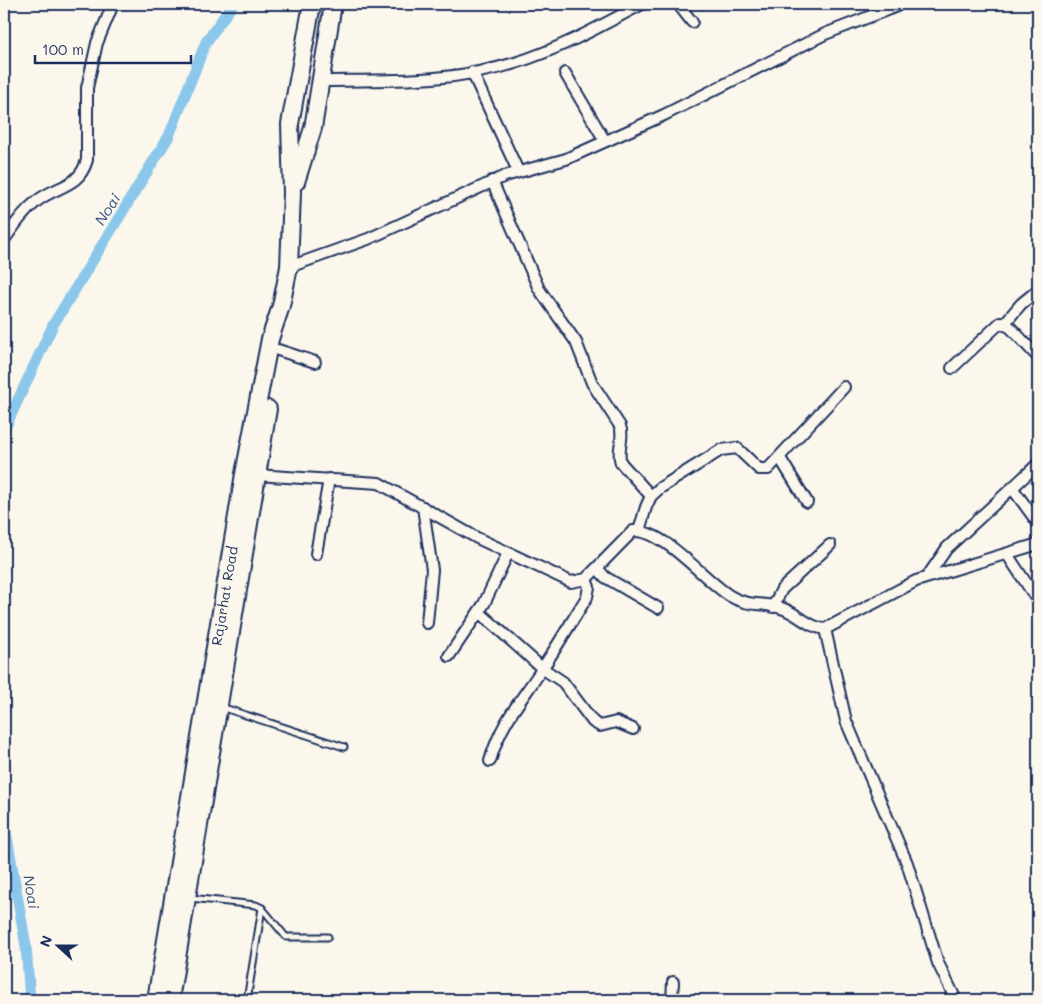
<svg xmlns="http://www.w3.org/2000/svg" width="1042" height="1004" font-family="Mali,sans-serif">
	<rect width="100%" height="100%" fill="#fbf7ec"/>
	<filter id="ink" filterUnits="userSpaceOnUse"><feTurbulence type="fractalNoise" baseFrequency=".02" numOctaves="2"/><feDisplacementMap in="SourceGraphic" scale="10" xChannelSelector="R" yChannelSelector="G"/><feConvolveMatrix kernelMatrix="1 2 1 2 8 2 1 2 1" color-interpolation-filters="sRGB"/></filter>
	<g filter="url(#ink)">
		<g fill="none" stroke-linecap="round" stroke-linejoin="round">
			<g stroke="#8ac7eb" stroke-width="11">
				<polyline points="4,430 53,325 169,136 206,42 233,4"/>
				<polyline points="4,820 26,946 30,1000"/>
			</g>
			<defs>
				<g id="service">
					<polyline points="221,707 344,747"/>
					<polyline points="190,898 256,905 262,908 286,937 328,937"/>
					<polyline points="247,1000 262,908"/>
				</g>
				<g id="minor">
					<polyline points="678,4 692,22"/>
					<polyline points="472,72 518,171"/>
					<polyline points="565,73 605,141"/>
					<path d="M319,81C384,80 452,83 515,63C560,49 601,26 642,4"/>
					<path d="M492,181L539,289L576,342L592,383L620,426C625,438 616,450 621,463L651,496"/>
					<path d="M4,240C14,226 23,212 37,201C57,185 79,188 87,160V88L97,43L113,4"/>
					<polyline points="289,267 368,239 505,176 566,159 664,115 825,34 897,6"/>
					<polyline points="1004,324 1021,304 1038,290"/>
					<polyline points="278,350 315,362"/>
					<polyline points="952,368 1000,323 1010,327 1038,357"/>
					<polyline points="780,458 807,502"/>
					<path d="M256,475L379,483L477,538L571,582L586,579L633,531C663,528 705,581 730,596C748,607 762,602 781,608C798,613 807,627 825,629L916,581L1038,544"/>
					<polyline points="1013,489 1038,523"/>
					<polyline points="423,507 432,570 427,623"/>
					<polyline points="639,531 646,507 651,496 660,488 721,450 737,448 759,469 768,469 844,387"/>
					<polyline points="316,554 329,479"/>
					<polyline points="1007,554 1038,601"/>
					<polyline points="598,569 605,577 658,608"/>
					<polyline points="927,577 947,548 1038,464"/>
					<polyline points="773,607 782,589 830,545"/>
					<polyline points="479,612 542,668 563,682 593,722 600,726 616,722 633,729"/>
					<polyline points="825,629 846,721 907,863 938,963 956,1000"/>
					<polyline points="449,656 484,604 508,553"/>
					<path d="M490,761C501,722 521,701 542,669C558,645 572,621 587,597L589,587L586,579"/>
					<polyline points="672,1000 673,982"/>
				</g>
				<g id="primary">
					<polyline points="296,182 313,128 333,4"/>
					<path id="s1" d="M156,1000L244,474L270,339L281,306L289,267L292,193L290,124L312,4"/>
					<polyline points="170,1000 268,409"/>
				</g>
			</defs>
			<use href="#service" stroke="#1b2f5e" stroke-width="9"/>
			<use href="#minor" stroke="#1b2f5e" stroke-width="14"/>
			<use href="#primary" stroke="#1b2f5e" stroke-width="20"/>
			<use href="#service" stroke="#fbf7ec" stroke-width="5"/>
			<use href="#minor" stroke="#fbf7ec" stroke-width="10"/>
			<use href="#primary" stroke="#fbf7ec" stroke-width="16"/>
		</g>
	</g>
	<g text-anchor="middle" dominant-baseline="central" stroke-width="4" stroke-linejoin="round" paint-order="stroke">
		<g font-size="14" fill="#1b2f5e" stroke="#fbf7ec">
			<text stroke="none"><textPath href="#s1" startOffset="410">Rajarhat Road</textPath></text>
		</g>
		<g font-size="15" font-style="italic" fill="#375581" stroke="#fbf7ec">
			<text transform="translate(107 209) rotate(-58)">Noai</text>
			<text transform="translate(32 892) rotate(80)">Noai</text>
		</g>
	</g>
	<rect width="1042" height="1004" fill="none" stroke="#fbf7ec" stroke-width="20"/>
	<rect x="10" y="10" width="1022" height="984" fill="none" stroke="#1b2f5e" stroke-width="2" filter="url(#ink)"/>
	<g transform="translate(58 946) rotate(291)" stroke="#fbf7ec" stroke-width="4" paint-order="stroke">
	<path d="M0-4L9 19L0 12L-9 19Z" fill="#1b2f5e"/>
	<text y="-8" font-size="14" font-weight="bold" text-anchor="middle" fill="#1b2f5e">N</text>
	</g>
	<path d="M35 55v8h156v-8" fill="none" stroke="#1b2f5e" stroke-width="2.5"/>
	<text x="42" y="55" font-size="15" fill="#1b2f5e" stroke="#fbf7ec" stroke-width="4" paint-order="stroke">100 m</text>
</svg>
